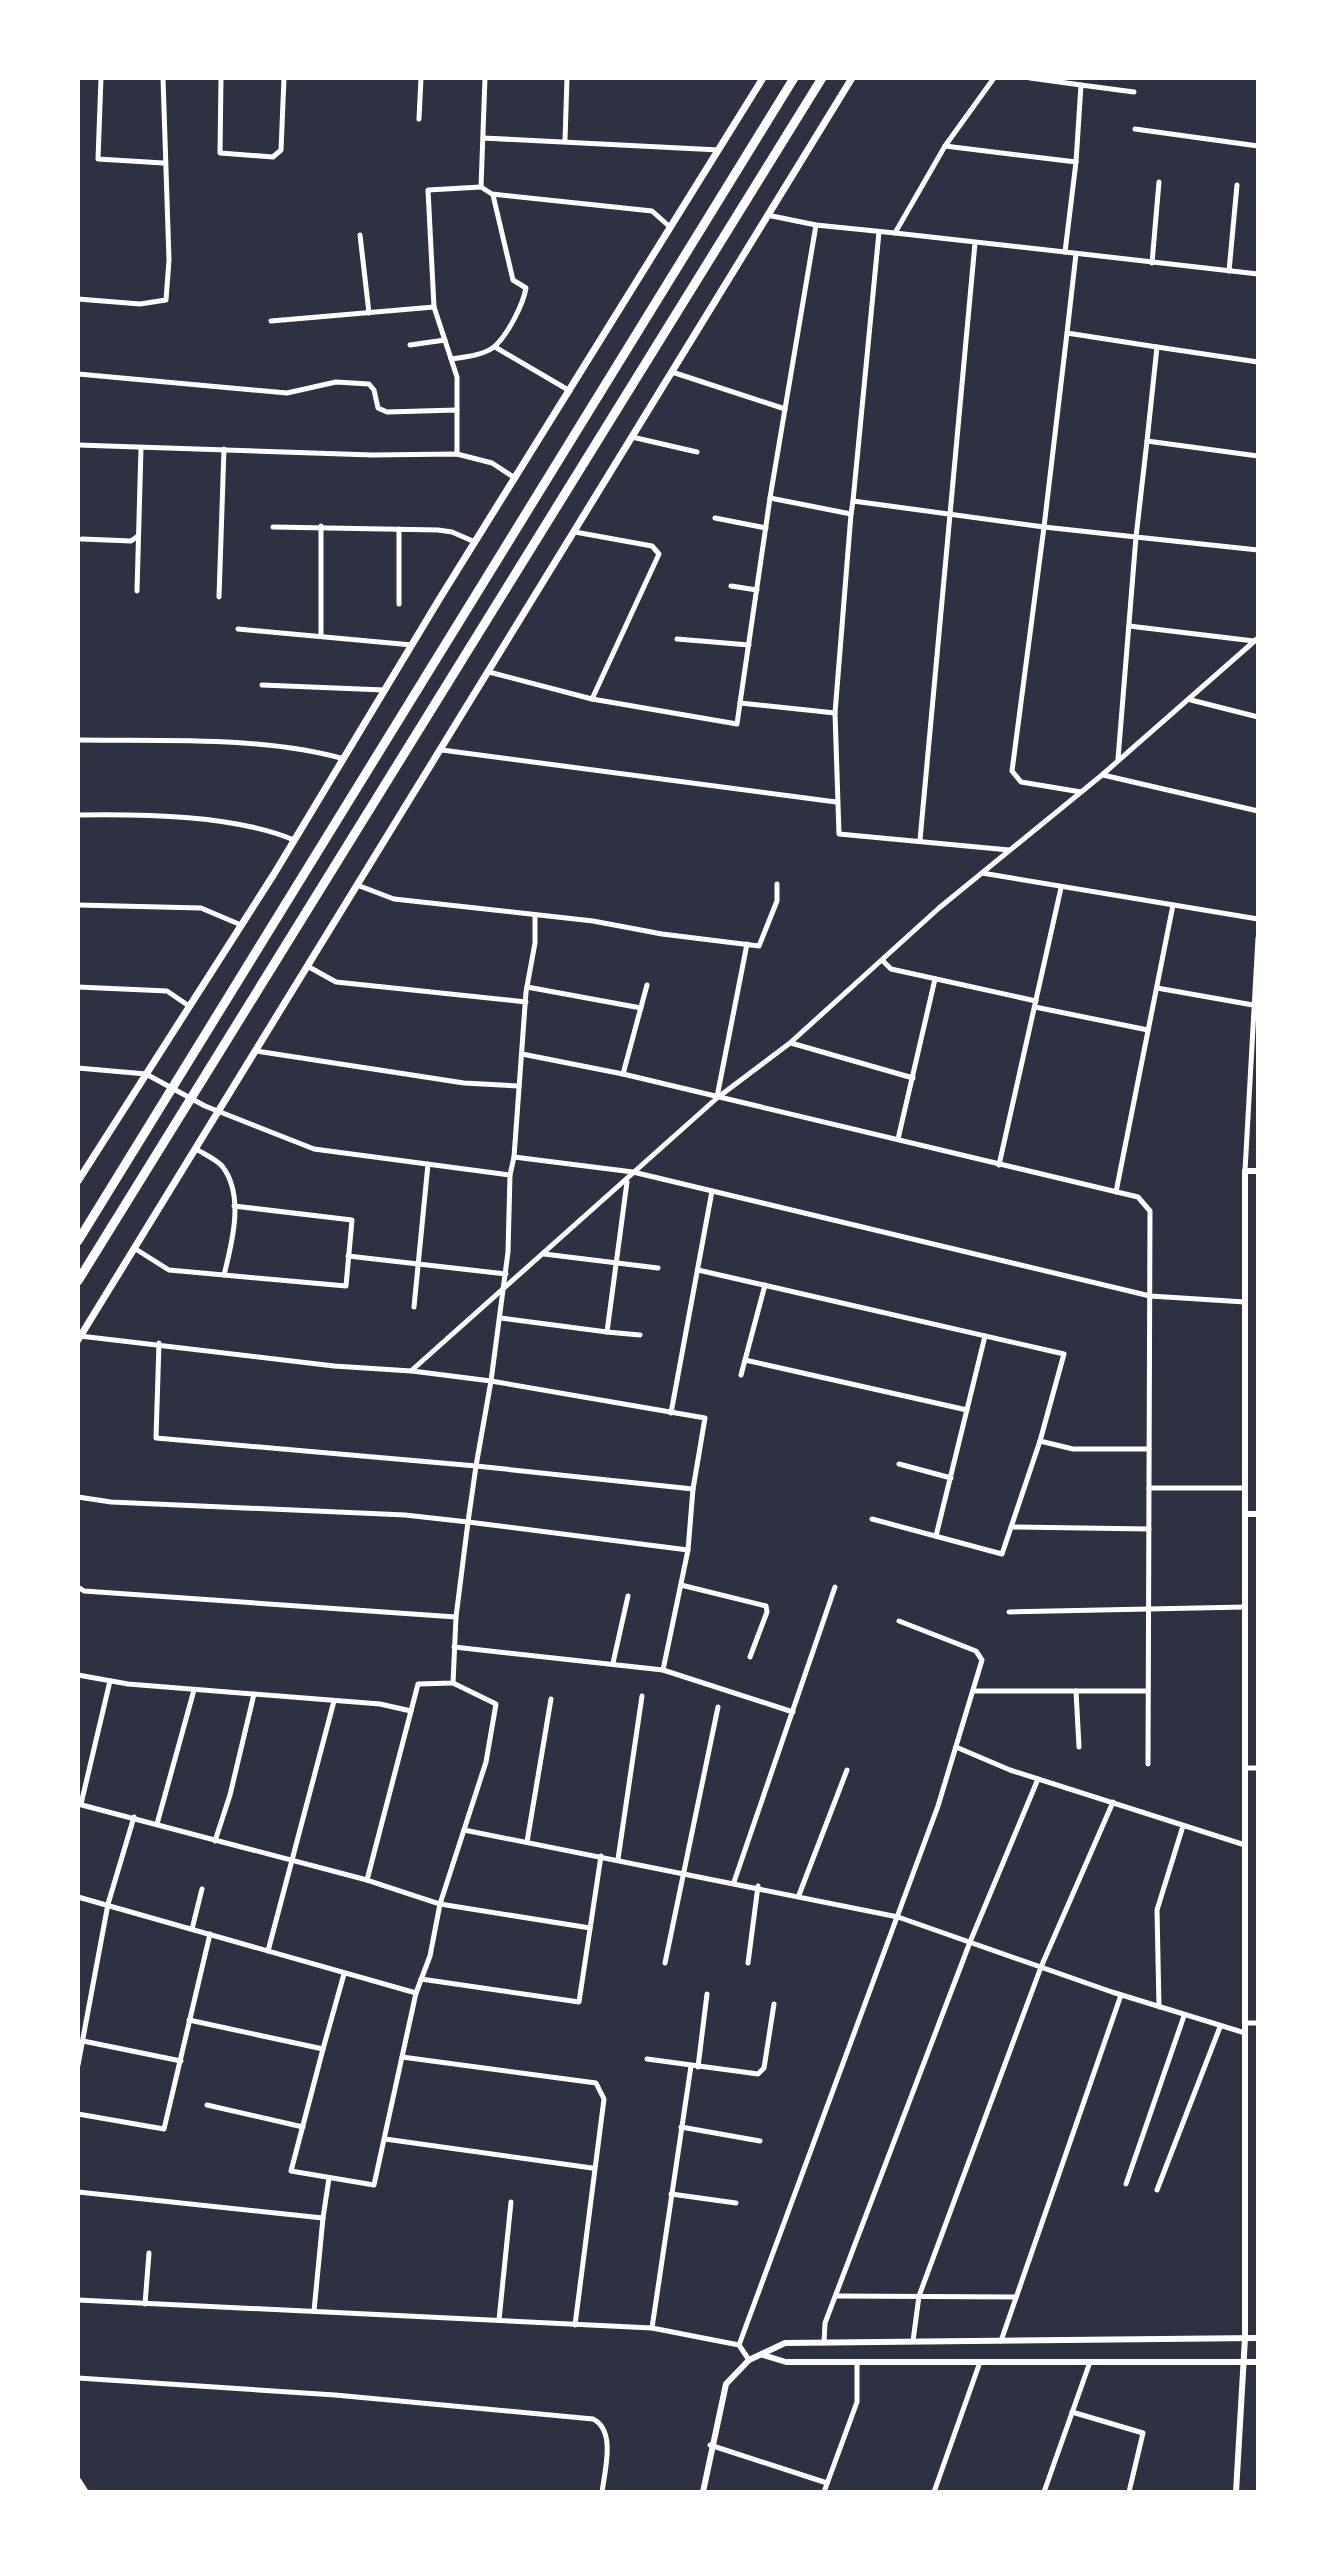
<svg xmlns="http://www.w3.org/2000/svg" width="1336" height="2570" font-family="Mulish,sans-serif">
	<rect width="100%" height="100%" fill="#2d3142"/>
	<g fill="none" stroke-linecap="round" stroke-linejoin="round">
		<g stroke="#fff" stroke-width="5">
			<polyline points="101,78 98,159 163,163"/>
			<polyline points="221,78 220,153 273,157 281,150 284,78"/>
			<polyline points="485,78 481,187 492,194 652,211 670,227"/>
			<polyline points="1030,78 1081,85 1076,162"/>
			<polyline points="1081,85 1134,92"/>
			<polyline points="419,119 421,78"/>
			<polyline points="1135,129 1258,146"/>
			<polyline points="483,138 719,150"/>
			<polyline points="565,140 567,78"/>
			<polyline points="767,215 816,225 895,233 945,146 994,78"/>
			<polyline points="895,233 1065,252 1076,162 945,146"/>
			<polyline points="360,235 369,313"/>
			<polyline points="1065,252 1258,274"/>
			<polyline points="1076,254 1067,333 1157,347"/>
			<polyline points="1152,263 1159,182"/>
			<polyline points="1229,271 1237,185"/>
			<polyline points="78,299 140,304 166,300 169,260 163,78"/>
			<polyline points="271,321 434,307"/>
			<polyline points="410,345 445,340"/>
			<polyline points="495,347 570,391"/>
			<path d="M451,359C465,357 485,355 495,346C508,334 523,305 526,288L513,280L493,195"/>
			<polyline points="672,372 785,409"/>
			<polyline points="78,374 287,393 336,382 369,384 374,390 378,408 387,412 457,410 457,454"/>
			<polyline points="457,410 457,377 434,307 428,190 481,187"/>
			<polyline points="632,437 697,452"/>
			<polyline points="1147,441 1157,347 1258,362"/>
			<polyline points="78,445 372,455 457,454 492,463 515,478"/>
			<polyline points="1258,456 1147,441 1136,537 1258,550"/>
			<polyline points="770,498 851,514"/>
			<polyline points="853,501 879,232"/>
			<polyline points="715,518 766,528"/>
			<polyline points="273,527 438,530 452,532 475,542"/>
			<polyline points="399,529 399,604"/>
			<polyline points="575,532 652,546 659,554 592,699"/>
			<polyline points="82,539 131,541 138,536"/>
			<polyline points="731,586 757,590"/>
			<polyline points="137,591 141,448"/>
			<polyline points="219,597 224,449"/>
			<polyline points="1129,626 1254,641"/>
			<polyline points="238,629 412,645"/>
			<polyline points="321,636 321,526"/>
			<polyline points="677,639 749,645"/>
			<polyline points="489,672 592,699 737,724 740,703 835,713"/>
			<polyline points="262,685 384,690"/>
			<polyline points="1191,700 1258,717"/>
			<polyline points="740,703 770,498 816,225"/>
			<path d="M78,740C161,741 264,736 344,759"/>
			<polyline points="442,750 836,802"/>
			<polyline points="1103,775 1258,811"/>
			<polyline points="1081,792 1021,782 1012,771 1044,527 1136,537 1118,759"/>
			<path d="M78,815C143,814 235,815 294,840"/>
			<polyline points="920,840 975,243"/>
			<polyline points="1009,850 839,834 835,713 851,514 853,501 1044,527 1067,333"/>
			<polyline points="982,873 1258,919"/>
			<polyline points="357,885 394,899 593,921 662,934 759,946 777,901 777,884"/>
			<polyline points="78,905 201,908 241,925"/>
			<polyline points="883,961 891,969 1036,1001"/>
			<polyline points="309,967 336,982 526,1002"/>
			<polyline points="78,987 167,991 189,1006"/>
			<polyline points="527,987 641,1008"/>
			<polyline points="1157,988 1253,1005"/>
			<polyline points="1035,1007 1148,1030"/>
			<polyline points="791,1043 913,1078"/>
			<polyline points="256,1051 464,1083 519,1086"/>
			<polyline points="522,1054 623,1074 647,985"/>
			<polyline points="78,1068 146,1074 205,1106 314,1149 510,1175 514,1157 633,1172 1150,1296 1245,1302"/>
			<polyline points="623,1074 1138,1197 1150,1211 1148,1764"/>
			<polyline points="717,1097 747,944"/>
			<polyline points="898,1139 935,979"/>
			<polyline points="514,1157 526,992 535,943 535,916"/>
			<polyline points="999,1165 1061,888"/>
			<polyline points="1245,1171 1258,938"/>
			<polyline points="510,1175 508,1252 491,1381 705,1418 693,1489"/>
			<polyline points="1116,1192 1173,905"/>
			<path d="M134,1248L169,1270L224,1275C232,1243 245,1195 222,1166C216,1159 204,1154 196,1149"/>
			<polyline points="544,1254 658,1268"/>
			<polyline points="348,1256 506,1274"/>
			<polyline points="698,1270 1064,1354 1040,1441 1073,1449 1149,1449"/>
			<polyline points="224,1275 346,1286 352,1220 234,1206"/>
			<polyline points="414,1307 428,1164"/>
			<polyline points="501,1318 607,1332 627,1182"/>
			<polyline points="607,1332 640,1335"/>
			<polyline points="80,1336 334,1366 411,1371 717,1098 790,1043 939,908 1102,775 1258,638"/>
			<polyline points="159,1343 156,1438 476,1466 491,1381 412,1371"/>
			<polyline points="745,1360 967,1410"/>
			<polyline points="741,1375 765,1285"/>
			<polyline points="671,1413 712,1191"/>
			<polyline points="899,1464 951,1478"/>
			<polyline points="1149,1488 1245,1488"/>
			<polyline points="78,1497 111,1502 405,1515 468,1522 476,1466 693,1489 688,1550 663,1670"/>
			<polyline points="872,1519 1002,1554 1040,1441"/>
			<polyline points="1011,1527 1149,1529"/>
			<polyline points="936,1536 985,1336"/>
			<polyline points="681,1585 766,1606 767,1612 750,1657"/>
			<polyline points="78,1587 84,1591 456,1617 468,1522 688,1550"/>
			<polyline points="1009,1612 1245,1607"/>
			<polyline points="454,1647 663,1670 793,1712"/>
			<polyline points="613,1663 628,1596"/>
			<polyline points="78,1675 128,1684 380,1704 411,1711 418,1684 453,1683 456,1617"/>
			<polyline points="973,1691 1148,1691"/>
			<polyline points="1076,1691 1079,1747"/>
			<polyline points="956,1747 1010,1770 1245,1845"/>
			<polyline points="1245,1768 1258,1768"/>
			<polyline points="78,1804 367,1880 440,1904 590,1928"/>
			<polyline points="81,1804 110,1681"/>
			<polyline points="157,1824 194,1690"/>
			<polyline points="464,1830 898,1917 1112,1992 1245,2033"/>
			<polyline points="215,1841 230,1795 254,1694"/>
			<polyline points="527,1842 551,1699"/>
			<polyline points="618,1859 642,1696"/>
			<polyline points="367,1880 411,1711"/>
			<polyline points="734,1882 835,1587"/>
			<polyline points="799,1895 847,1770"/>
			<polyline points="78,1897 416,1993 430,1956 440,1904 486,1762 496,1704 453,1683"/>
			<polyline points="192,1929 202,1889"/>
			<polyline points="268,1951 334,1701"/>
			<polyline points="665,1963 718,1707"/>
			<polyline points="748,1963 758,1886"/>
			<polyline points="421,1979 579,2002 601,1856"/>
			<polyline points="1159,2007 1157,1910 1183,1826"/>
			<polyline points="189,2020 323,2049 344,1974"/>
			<polyline points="1245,2023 1258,2023"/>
			<polyline points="83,2041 181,2061"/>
			<polyline points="323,2049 291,2171 374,2185 416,1993"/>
			<polyline points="402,2057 596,2083 604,2099 575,2325"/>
			<polyline points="647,2059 758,2074 764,2068 774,2004"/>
			<polyline points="78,2065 108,1904 134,1817"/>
			<polyline points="698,2067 707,1994"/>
			<polyline points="207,2105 303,2127"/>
			<polyline points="78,2114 164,2129 210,1934"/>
			<polyline points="681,2127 760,2141"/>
			<polyline points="385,2139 592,2168"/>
			<polyline points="1126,2184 1184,2016"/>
			<polyline points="1157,2190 1220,2027"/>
			<polyline points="78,2192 323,2218 329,2178"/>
			<polyline points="671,2194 736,2203"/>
			<polyline points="836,2296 1016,2297"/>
			<polyline points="78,2300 652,2328 739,2345 749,2360"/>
			<polyline points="145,2304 149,2253"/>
			<polyline points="314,2311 323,2218"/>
			<polyline points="499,2320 511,2202"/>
			<polyline points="652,2328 691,2066"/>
			<polyline points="913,2341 919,2296 1041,1967 1113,1802"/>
			<polyline points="1001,2341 1121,1995"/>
			<polyline points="824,2343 825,2323 970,1942 1038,1779"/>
			<polyline points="739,2345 938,1806 982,1660 976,1651 899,1621"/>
			<path d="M78,2378L335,2395L593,2419C616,2430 605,2470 602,2492"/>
			<polyline points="1072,2412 1143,2433 1129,2492"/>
			<polyline points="710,2445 827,2483"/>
			<polyline points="824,2492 857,2402 857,2362"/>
			<polyline points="934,2492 980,2362"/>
			<polyline points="1044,2492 1090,2362"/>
		</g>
		<g stroke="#fff" stroke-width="6">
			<polyline points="1245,1514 1258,1514"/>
			<polyline points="763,2355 786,2362 1258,2362"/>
			<polyline points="703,2492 726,2384 749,2360 785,2343 1258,2338"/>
			<polyline points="1236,2492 1245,2338 1245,1171 1258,1171"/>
		</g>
		<g stroke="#fff" stroke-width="7">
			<polyline points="78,1181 274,874 440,598 763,78"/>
			<polyline points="78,1340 852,78"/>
			<polyline points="78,2481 85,2492"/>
		</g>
		<g stroke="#fff" stroke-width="9">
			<polyline points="78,1241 794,78"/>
			<polyline points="78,1281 822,78"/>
		</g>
	</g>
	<rect width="1336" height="2570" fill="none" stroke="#ffffff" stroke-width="160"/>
</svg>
